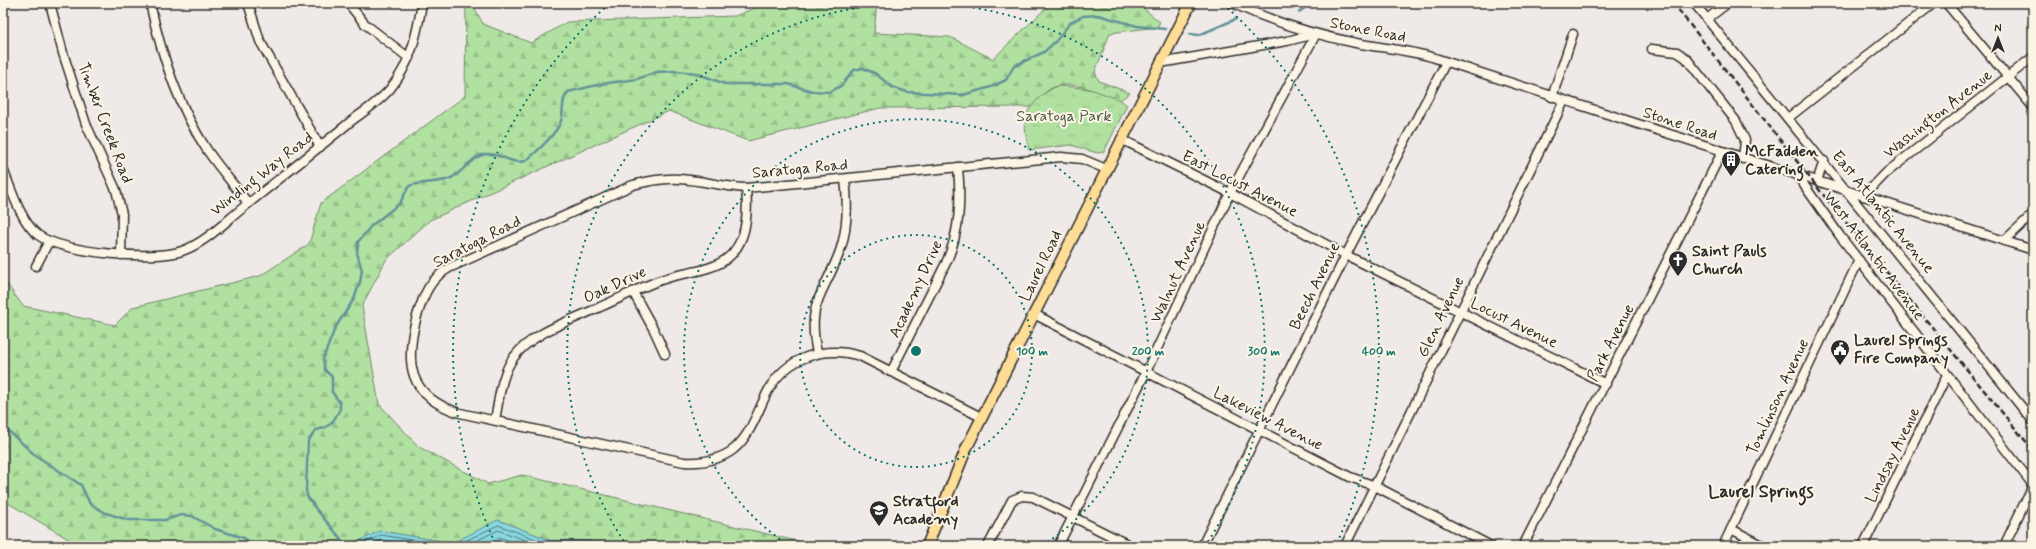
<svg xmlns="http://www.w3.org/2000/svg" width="2036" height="549" font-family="Mynerve,sans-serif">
	<defs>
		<pattern id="grass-tufts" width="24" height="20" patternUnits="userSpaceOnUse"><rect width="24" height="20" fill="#b1e1a1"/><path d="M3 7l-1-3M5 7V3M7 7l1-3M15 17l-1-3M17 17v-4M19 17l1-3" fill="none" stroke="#98c18b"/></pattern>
		<pattern id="forest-firs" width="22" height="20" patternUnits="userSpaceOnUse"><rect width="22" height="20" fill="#b1e1a1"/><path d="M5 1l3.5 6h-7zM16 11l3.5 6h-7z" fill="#98c18b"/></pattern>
	</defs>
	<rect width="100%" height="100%" fill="#efeae7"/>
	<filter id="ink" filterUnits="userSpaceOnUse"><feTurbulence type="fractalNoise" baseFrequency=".025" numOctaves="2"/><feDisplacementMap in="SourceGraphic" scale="8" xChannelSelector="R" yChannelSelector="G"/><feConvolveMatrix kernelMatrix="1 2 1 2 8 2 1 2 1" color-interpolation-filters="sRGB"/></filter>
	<g filter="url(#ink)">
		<path fill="url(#grass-tufts)" stroke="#6e8666" d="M1057,86C1080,87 1109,90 1127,105L1104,152L1097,153L1071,145L1029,150C1020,117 1026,102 1057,86Z"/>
		<path fill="url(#forest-firs)" stroke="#6e8666" d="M466,3H472L483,24L531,43L567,22L735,16L767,3H877L874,33L950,37L993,59L1051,3H1137L1160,22L1157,27L1110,33L1095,72L1099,81L1130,93L1120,100C1103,94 1076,81 1057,86C1046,89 1038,99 1031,107L880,108L748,141L669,111L430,220L386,260L362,306L379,404L419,447L488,484L522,475L817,546H602L589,541H552L498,520L453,543L380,531L349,546H80L3,500V279L23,306L115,325L133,307L260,276L309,244L321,203L465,96Z"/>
		<polygon fill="#88d9e2" stroke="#639399" points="498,520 552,541 589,541 602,546 349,546 380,531 453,543"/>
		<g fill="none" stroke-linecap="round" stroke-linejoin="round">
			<g stroke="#507174" stroke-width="1">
				<polyline points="358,546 381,535 449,546"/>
				<polyline points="370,546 382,540 417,546"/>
				<polyline points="455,546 498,525 551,545 591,546"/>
				<polyline points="466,546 498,530 541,546"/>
				<polyline points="480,546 499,537 524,546"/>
			</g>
			<g stroke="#639399" stroke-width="2.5">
				<polyline points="1299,12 1311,3"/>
				<polyline points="1190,34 1199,35 1236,19"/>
				<polyline points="3,426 35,455 81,485 90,504 106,513 128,520 165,520 181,515 192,516 215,529 244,538 254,546"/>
				<path d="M347,546L316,509L307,496L306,490L308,441L316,430L324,428L332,423L340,409V403L332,392V377L325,370L323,359L335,328L354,299L360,282L362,270L357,253L358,242L371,226L400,203L409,186C422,181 438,184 451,178C464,172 472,155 487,154C501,153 511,165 525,161C535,154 557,133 561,121C564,112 561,98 568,92L601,84L637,79L657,72L676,71L696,73L725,84H788L812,91L829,92L841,86L854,70L863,68L876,74L892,87L907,92L963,95L991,87L1006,80L1014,66L1044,52L1056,41L1070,23L1083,16L1098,15L1137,26L1165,29"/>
			</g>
			<defs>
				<g id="minor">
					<polyline points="50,3 63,53 86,124 116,190 122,214 121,255"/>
					<path d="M150,3C161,54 178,106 207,150C220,169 235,186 248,203"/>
					<polyline points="248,3 260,41 320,147"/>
					<polyline points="348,3 365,24 409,58"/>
					<path d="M1232,3C1273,22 1311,34 1356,43C1382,48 1409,50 1435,58C1634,123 1833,187 2033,250"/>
					<polyline points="1694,3 2033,421"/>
					<polyline points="1946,3 2033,107"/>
					<polyline points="1707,19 1728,3"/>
					<polyline points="1652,49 1677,52 1686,58 1736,121 1745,140 1743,159"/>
					<polyline points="1160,63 1287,41 1315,34"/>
					<polyline points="1552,97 1573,34"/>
					<polyline points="1788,118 1934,3"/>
					<polyline points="1121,139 1230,193 1346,255 1606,384"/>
					<path d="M3,169C11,189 21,222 38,235C62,253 154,261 182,251C205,243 225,222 244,207C279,179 315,151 350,122C363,112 379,102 390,89C411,64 417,34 422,3"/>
					<polyline points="1797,175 1840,236 2033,485"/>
					<polyline points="1817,181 1824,161"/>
					<polyline points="1864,196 1886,173 2033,57"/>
					<polyline points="2004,241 2033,214"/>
					<polyline points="36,266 49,241"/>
					<polyline points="633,292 654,330 665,354"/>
					<polyline points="1034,314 1350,477 1375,486 1491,546"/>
					<path d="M817,353C806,301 824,295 840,251C848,228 848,203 845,179"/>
					<path d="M891,372L946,263C960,232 961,201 958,167"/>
					<path d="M981,417L860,356C825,345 786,357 768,391C758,410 751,435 734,449C720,460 701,463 684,462L460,413C408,397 404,363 417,316C424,294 430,278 451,267L633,185C648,181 664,178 679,179C702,180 724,187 746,188L1061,157L1082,159L1106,169"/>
					<path d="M495,420C499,400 501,374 514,357C532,332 573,320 600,307C621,298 642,286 664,279C678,274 693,273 708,268C746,257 749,221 746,188"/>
					<polyline points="1731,529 1764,546"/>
					<polyline points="988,546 1012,500 1022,496 1033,497 1131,546"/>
					<polyline points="1058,546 1146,372 1230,193 1316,34"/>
					<polyline points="1202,546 1346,255 1446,62"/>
					<polyline points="1345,546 1564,101"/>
					<polyline points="1523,546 1722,152"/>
					<polyline points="1723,546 1859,260"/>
					<polyline points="1863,546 1947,375"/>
					<polyline points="2004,546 2033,485"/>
				</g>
				<polyline id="major" points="927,546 967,447 1191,3"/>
			</defs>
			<use href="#minor" stroke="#2b2b2b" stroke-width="11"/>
			<use href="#major" stroke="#2b2b2b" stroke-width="13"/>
			<use href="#minor" stroke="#fcf5e5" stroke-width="8"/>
			<use href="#major" stroke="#fedd96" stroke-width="10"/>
			<polyline stroke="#2b2b2b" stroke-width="2.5" stroke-dasharray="6 3" stroke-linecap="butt" points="1673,3 1821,192 2033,450"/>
		</g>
	</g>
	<g fill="none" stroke="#0f766e" stroke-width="2" stroke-dasharray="2 4">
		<circle cx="916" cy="351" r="116"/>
		<path d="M790 546A232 232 0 1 1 1042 546"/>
		<path d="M627 546A348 348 0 0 1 913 3M919 3A348 348 0 0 1 1205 546"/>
		<path d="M495 543A463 463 0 0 1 609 4M1223 4A463 463 0 0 1 1337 543"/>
	</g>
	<defs>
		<symbol id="building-pin" viewBox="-11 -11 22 30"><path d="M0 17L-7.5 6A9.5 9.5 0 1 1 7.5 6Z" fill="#2b2b2b" stroke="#fcf5e5"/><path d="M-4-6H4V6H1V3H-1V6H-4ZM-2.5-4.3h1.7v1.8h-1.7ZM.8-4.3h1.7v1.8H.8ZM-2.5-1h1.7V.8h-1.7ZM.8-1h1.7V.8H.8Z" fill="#fff"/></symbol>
		<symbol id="church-pin" viewBox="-11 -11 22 30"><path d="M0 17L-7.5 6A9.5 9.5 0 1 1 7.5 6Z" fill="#2b2b2b" stroke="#fcf5e5"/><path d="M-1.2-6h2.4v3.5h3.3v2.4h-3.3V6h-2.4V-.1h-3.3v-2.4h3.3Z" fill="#fff"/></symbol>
		<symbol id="civic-pin" viewBox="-11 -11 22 30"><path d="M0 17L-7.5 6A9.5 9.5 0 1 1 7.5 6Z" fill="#2b2b2b" stroke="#fcf5e5"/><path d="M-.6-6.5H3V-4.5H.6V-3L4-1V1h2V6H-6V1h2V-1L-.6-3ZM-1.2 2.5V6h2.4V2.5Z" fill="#fff"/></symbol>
		<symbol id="school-pin" viewBox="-11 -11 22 30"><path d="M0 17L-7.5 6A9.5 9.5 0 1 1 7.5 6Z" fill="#2b2b2b" stroke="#fcf5e5"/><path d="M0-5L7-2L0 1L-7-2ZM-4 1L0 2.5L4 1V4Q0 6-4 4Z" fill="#fff"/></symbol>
	</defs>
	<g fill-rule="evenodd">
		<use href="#building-pin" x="1720" y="149" width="22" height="30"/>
		<use href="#church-pin" x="1667" y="249" width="22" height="30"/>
		<use href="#civic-pin" x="1829" y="338" width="22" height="30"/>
		<use href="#school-pin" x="868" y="499" width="22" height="30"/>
	</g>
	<g text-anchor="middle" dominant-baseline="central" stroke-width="4" stroke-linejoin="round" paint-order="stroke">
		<g font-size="16" fill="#2b2b2b" stroke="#fcf5e5">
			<text transform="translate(1368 30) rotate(11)">Stone Road</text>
			<text transform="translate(1938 114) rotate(-38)">Washington Avenue</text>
			<text transform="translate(105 123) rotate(69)">Timber Creek Road</text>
			<text transform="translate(1680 124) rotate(18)">Stone Road</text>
			<text transform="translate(800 169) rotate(-5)">Saratoga Road</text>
			<text transform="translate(262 174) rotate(-38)">Winding Way Road</text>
			<text transform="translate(1240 184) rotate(27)">East Locust Avenue</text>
			<text transform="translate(1883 212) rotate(51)">East Atlantic Avenue</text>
			<text transform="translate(477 242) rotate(-27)">Saratoga Road</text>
			<text transform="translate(1874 256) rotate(53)">West Atlantic Avenue</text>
			<text transform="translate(1041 266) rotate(-64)">Laurel Road</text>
			<text transform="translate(1178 272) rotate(-65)">Walnut Avenue</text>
			<text transform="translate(615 285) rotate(-25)">Oak Drive</text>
			<text transform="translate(1315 286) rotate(-64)">Beech Avenue</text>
			<text transform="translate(916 289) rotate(-65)">Academy Drive</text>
			<text transform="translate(1441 317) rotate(-64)">Glen Avenue</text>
			<text transform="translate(1514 323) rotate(26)">Locust Avenue</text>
			<text transform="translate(1611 343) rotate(-63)">Park Avenue</text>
			<text transform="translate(1778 397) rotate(-65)">Tomlinson Avenue</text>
			<text transform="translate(1268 419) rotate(27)">Lakeview Avenue</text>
			<text transform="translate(1893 455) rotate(-64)">Lindsay Avenue</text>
		</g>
		<g font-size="16" fill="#4c5848" stroke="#fcf5e5">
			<text x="1064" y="116">Saratoga Park</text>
		</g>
		<g font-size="16" font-weight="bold" fill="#2b2b2b" stroke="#fcf5e5" text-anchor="start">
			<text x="1745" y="151">McFadden<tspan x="1745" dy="18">Catering</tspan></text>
			<text x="1692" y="251">Saint Pauls<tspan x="1692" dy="18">Church</tspan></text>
			<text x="1854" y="340">Laurel Springs<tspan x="1854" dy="18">Fire Company</tspan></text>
			<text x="893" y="501">Stratford<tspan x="893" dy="18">Academy</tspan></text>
		</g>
		<g font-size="18" font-weight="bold" fill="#2b2b2b" stroke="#fcf5e5">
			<text x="1761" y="492">Laurel Springs</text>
		</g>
	</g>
	<circle cx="916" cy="351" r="6" fill="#0f766e" stroke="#fcf5e5" stroke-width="2"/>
	<g font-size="12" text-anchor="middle" font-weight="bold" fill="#0f766e" stroke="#fcf5e5" stroke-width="4" stroke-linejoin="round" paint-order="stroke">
		<text x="1032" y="355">100 m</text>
		<text x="1148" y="355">200 m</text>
		<text x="1264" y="355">300 m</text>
		<text x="1379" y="355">400 m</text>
	</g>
	<rect width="2036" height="549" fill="none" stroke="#fcf5e5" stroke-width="16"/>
	<rect x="8" y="8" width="2020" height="533" fill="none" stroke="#2b2b2b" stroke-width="1.5" filter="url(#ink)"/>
	<g transform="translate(1998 38)" stroke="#fcf5e5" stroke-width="3" paint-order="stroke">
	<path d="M0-3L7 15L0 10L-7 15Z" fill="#2b2b2b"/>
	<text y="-6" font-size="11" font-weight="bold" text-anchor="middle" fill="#2b2b2b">N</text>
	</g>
</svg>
